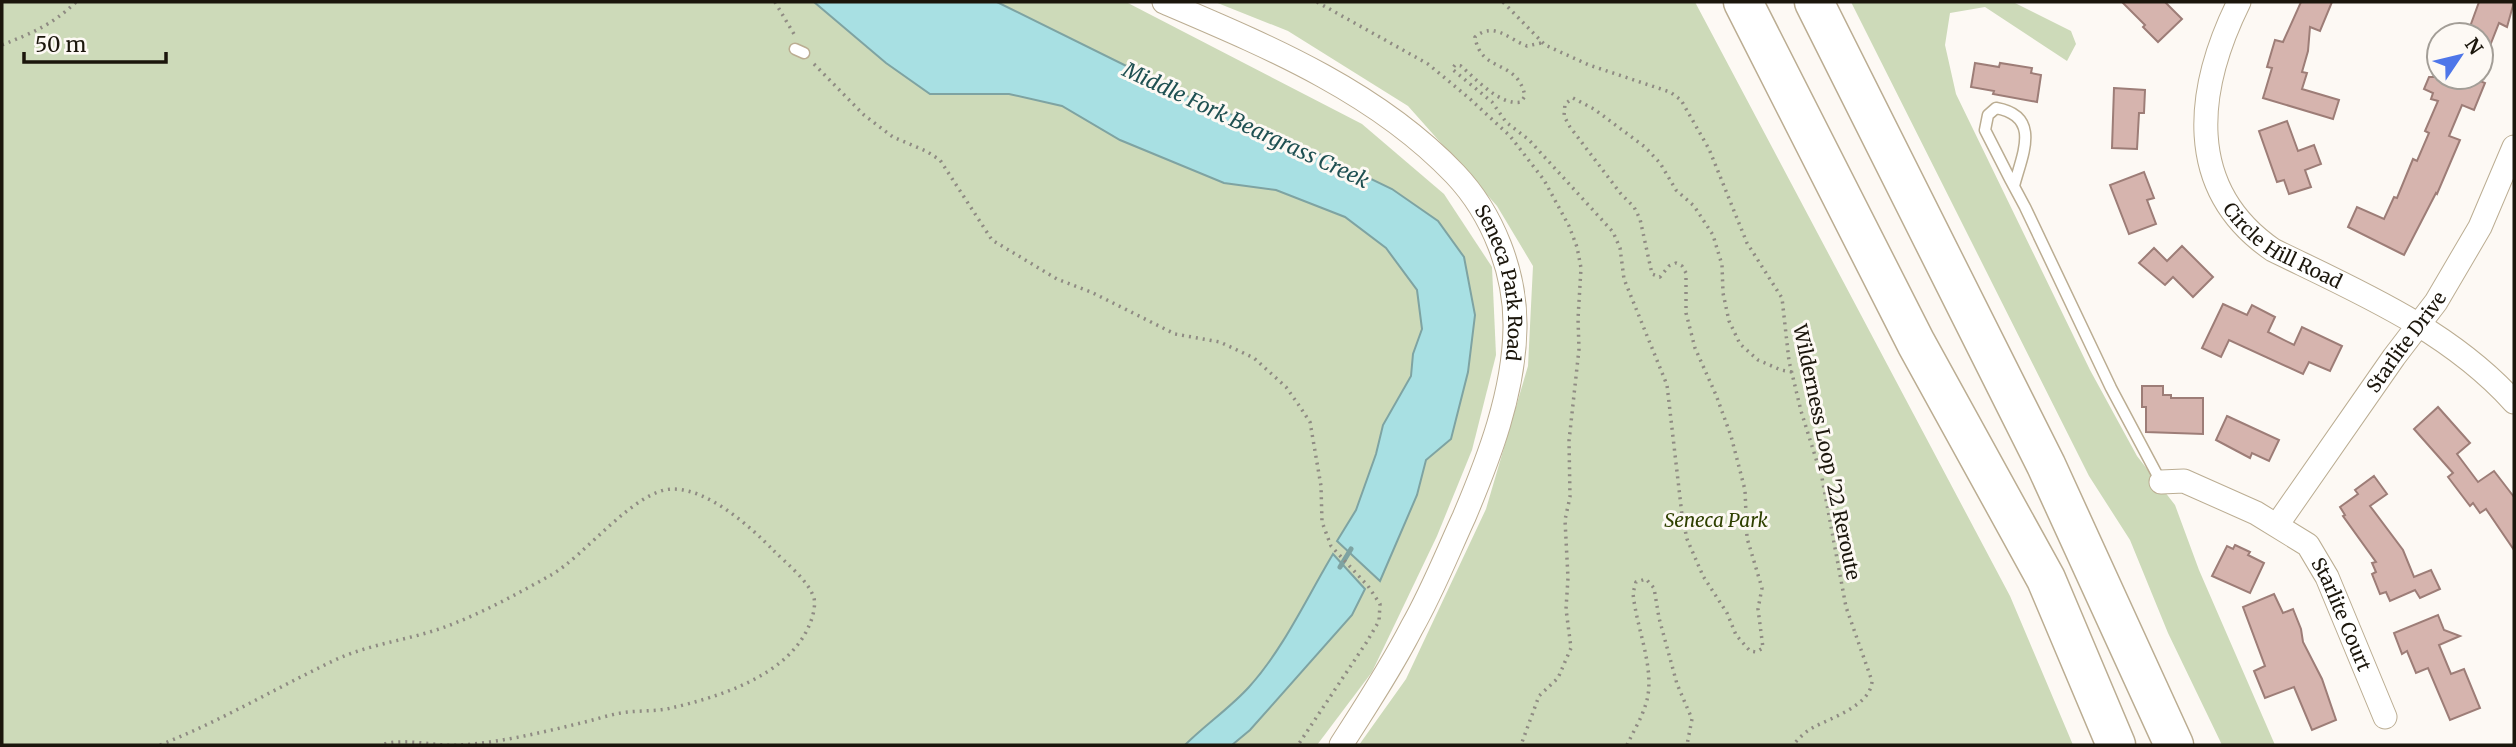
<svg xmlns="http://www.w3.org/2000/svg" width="2516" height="747" font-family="Merriweather,serif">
	<rect width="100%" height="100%" fill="#fdf9f4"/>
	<g fill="#cddab9">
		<polygon points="2,2 1126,2 1362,124 1444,194 1492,267 1496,355 1472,450 1437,536 1372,672 1317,745 2,745"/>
		<polygon points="1215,2 1695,2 2010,596 2073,745 1359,745 1406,679 1486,509 1528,366 1533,266 1497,206 1408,106 1288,31"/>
		<polygon points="1851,2 2013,2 2071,31 2076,44 2067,61 1985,7 1950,13 1945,45 1956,94 2090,370 2137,456 2175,505 2199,570 2275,745 2222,745 2168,633 2130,540 2089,476"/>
	</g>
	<g fill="#a8e0e3" stroke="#7ea3a2" stroke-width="2">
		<polygon points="814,2 997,2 1187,96 1278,134 1392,189 1438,221 1464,257 1475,315 1468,372 1451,439 1426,460 1417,495 1380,581 1337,541 1356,510 1376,454 1383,425 1411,376 1413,354 1422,329 1417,290 1386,248 1345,217 1276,190 1224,183 1120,140 1062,106 1009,94 930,94 886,63"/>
		<path d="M1333,554L1365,589L1352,615L1250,730L1232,745H1185C1205,725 1230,708 1249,687C1284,648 1306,599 1333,554Z"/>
	</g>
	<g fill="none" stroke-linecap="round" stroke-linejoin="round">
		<polyline stroke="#7ea3a2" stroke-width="5" points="1340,567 1351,549"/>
	</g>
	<g fill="#d6b4ae" stroke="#9d7d77" stroke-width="2">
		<polygon points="2122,2 2165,2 2182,19 2158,42 2143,27 2145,25"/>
		<polygon points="2301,2 2332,2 2320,31 2310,27 2308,51 2302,72 2307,73 2302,89 2339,100 2333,119 2263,98 2272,68 2267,67 2275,40 2283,42"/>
		<polygon points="2479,2 2514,2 2507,27 2499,23 2482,66 2481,35 2467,35"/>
		<polygon points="1975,63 1999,67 2000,63 2032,68 2031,73 2041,75 2037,102 1993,94 1994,91 1971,87"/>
		<polygon points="2429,77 2482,77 2480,81 2485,83 2474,110 2462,105 2449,136 2460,140 2437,194 2436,193 2404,255 2348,227 2357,207 2384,219 2394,197 2397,198 2413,159 2417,161 2429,133 2425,131 2438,101 2431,99 2433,93 2424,89"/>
		<polygon points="2114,88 2145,90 2144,113 2139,113 2137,149 2112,148"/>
		<polygon points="2287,121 2298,151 2314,145 2321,164 2305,170 2311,187 2289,194 2284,180 2277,182 2259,131"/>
		<polygon points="2144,172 2154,198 2147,200 2156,224 2129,234 2110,185"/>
		<polygon points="2182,246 2213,277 2193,297 2173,277 2165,285 2139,263 2154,248 2167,261"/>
		<polygon points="2223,304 2247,315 2252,305 2275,317 2268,332 2294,345 2302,327 2342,346 2330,371 2309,362 2303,374 2229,340 2221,357 2202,348"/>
		<polygon points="2142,386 2163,386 2163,395 2171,395 2171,398 2203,398 2203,434 2146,432 2146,407 2142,407"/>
		<polygon points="2438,407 2470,443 2457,454 2478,482 2494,471 2514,497 2514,550 2486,509 2480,513 2473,503 2470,506 2448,477 2453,473 2414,429"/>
		<polygon points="2227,416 2279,440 2269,461 2252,453 2250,458 2216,440"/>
		<polygon points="2374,476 2387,494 2370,506 2403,550 2414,577 2431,570 2440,589 2420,598 2415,590 2390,601 2386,592 2380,594 2372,574 2376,572 2372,563 2376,562 2343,516 2345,515 2340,507 2358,494 2355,490"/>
		<polygon points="2235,545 2250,552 2248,555 2264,563 2250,593 2212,576 2227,546 2233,549"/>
		<polygon points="2274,594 2283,613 2293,609 2301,629 2303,642 2322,679 2336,720 2312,730 2294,687 2265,698 2254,671 2265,666 2243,607"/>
		<polygon points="2438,615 2444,630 2460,636 2439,645 2451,674 2464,669 2480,708 2450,720 2428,668 2416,673 2407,651 2402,654 2394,633"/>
	</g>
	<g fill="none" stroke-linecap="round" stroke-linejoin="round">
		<defs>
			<g id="service">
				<polyline points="795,49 804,53"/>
				<path d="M2014,186C2022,155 2042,116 1996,108L1988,115L1985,130L2010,179L2025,207L2111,388L2161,482"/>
			</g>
			<g id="minor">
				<path id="s1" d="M1164,2C1267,46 1376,91 1455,174C1493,214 1516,273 1515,328C1514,393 1489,458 1464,517C1447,554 1432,592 1412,627C1391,668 1366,706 1341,745"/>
				<path id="s2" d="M2239,2C2196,89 2183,188 2273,250C2359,292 2449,330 2514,402"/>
				<path id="s3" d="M2161,482L2184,481L2256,513L2308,545L2327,577L2385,717"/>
				<path id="s4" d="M2277,525L2394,357L2436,302L2480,227L2514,147"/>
			</g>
			<g id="motorway">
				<polyline points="1743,2 1916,343 2046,579 2116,745"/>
				<polyline points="1814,2 2046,465 2174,745"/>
			</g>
		</defs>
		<use href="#service" stroke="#bbad92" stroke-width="13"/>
		<use href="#minor" stroke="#bbad92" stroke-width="25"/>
		<use href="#motorway" stroke="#bbad92" stroke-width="41"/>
		<g stroke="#8f8b83" stroke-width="3.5" stroke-dasharray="2 5" stroke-linecap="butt">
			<polyline points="775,2 794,34"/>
			<polyline points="1317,2 1428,64 1469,98 1510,136 1544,180 1569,226 1577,247 1581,268 1578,319 1579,349 1569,441 1570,497 1565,520 1568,578 1566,609 1571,648 1558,678 1539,696 1521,745"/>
			<path d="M1503,2L1545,45L1589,65L1670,92L1681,100L1709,149L1747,243L1782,298L1789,361L1801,411L1822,478L1846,607L1872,681C1871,705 1833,717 1814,727C1806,731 1799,738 1793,745"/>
			<path d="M1541,43L1527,46C1508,39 1494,21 1475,37C1481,74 1517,58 1525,96L1521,102C1500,106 1476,79 1461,66L1455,65L1452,69L1492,102L1506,122L1529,140L1613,232L1620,248L1624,279L1667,385L1682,515L1687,539L1703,576L1727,613L1736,635L1750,651L1756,652L1763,648L1758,609L1762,588L1747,538L1745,490L1731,436L1716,395L1695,348L1686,313V273L1682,266L1676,263L1669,266L1660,277L1652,274L1640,219L1634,207L1621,194L1570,127L1564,116L1565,104L1573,98L1594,109L1645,147L1660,163L1676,190L1694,206L1713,235L1722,265L1723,293L1729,321L1740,344L1758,360L1781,370L1792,372"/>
			<path d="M2,45C32,33 52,25 76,2"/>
			<polyline points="814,64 864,115 893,137 926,151 940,160 992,240 1057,279 1091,292 1175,334 1220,342 1254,358 1286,387 1298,404 1310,422 1321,486 1322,522 1331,546 1368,586 1380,604 1379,621 1366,643 1298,745"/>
			<path d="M160,745C221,721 276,688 335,660C371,643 412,640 450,625C484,612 519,593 551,575C585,556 635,489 673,489C708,489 750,526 773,550C786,563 808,580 814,598C816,607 812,620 808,628C786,676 719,697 671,708C655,712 638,710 621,713C609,715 597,719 585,722C544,732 503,742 461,745C434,747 406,737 380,745"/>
			<path d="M1627,745C1634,730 1645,713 1648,695C1653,663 1636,626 1633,593L1636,582L1646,579L1654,588L1659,618L1677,684L1692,719L1687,745"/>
		</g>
		<use href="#service" stroke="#fff" stroke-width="10"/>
		<use href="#minor" stroke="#fff" stroke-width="23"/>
		<use href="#motorway" stroke="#fff" stroke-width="38"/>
	</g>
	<g text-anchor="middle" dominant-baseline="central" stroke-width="6" stroke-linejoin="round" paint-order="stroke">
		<g font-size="19" fill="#1b160c" stroke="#fdf9f4">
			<text stroke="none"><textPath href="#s2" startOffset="282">Circle Hill Road</textPath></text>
			<text stroke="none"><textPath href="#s1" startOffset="462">Seneca Park Road</textPath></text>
			<text stroke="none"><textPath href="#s4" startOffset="224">Starlite Drive</textPath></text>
			<text transform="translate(1827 452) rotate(78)">Wilderness Loop '22 Reroute</text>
			<text stroke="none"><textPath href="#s3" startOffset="240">Starlite Court</textPath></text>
		</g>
		<g font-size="19" font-style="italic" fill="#2f4000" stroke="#fdf9f4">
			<text x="1716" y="520">Seneca Park</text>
		</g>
		<g font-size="21" font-style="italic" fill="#1f5052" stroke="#fdf9f4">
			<text transform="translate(1246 125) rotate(25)">Middle Fork Beargrass Creek</text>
		</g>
	</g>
	<rect width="2516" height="747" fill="none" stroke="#1b160c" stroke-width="7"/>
	<g transform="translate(2460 56) rotate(55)"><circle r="33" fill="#fdf9f4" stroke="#a39e97" stroke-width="2"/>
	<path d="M0-5L12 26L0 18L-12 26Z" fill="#4e76e9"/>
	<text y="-10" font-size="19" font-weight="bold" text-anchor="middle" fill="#1b160c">N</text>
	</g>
	<path d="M24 52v10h142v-10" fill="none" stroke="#1b160c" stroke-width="3.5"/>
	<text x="35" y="52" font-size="21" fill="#1b160c" stroke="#fdf9f4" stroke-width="5" paint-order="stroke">50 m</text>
</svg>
